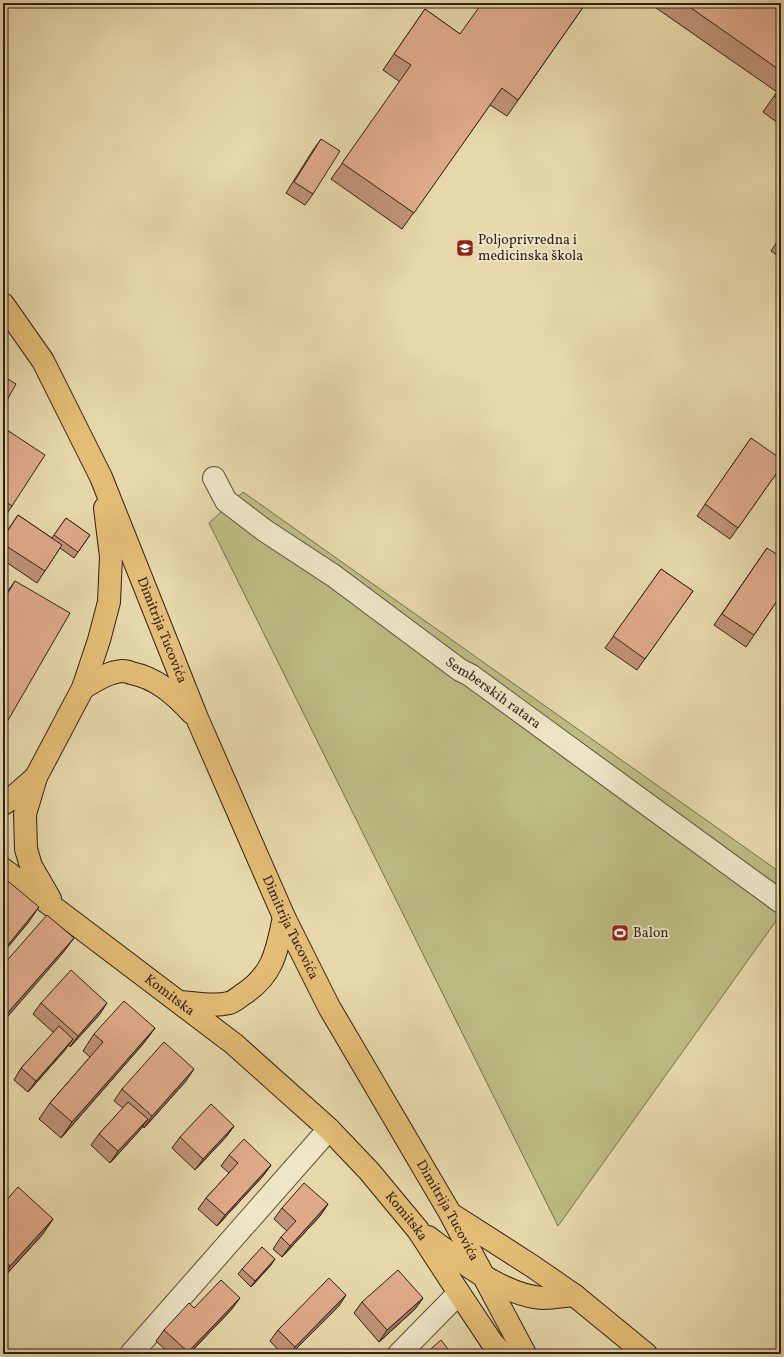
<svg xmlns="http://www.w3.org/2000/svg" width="784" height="1357" font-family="Vollkorn,serif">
	<rect width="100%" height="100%" fill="#e6d8aa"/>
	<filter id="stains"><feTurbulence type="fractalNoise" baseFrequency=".005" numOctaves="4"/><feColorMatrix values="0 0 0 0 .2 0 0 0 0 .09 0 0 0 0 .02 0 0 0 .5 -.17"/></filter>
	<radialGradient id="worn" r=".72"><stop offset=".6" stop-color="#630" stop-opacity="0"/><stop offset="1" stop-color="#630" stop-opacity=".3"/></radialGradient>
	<polygon fill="#bdbc83" stroke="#776e4e" points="243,492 781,873 781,914 558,1226 209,523"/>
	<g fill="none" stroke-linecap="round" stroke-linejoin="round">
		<defs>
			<g id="minor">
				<path id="s1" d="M214,478L226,501L264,530L334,576L460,670L470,675L781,902"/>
				<polyline points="131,1354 329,1129"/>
				<polyline points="399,1354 459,1293"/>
			</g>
			<g id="major">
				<path id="s2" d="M3,304L43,361L101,477L197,718L284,917L329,1007L450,1213L525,1354"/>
				<path d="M83,688C95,681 108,672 122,671C125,671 129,672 131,673C157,678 175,695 192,713"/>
				<polyline points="3,804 11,799 36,777"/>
				<path id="s3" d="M3,869L234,1044L329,1129L369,1171L418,1230L459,1293L491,1341L502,1354"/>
				<polyline points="50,899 31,866 26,849 25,814 36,777 83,688 99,640 109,602 111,557 105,508"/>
				<path d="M180,1002C196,1003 213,1007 229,1003C233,1002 238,998 242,995C274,975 277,950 284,917"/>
				<polyline points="451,1214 532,1266 574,1295 646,1354"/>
				<path d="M428,1237C459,1260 504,1296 543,1298C553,1298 564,1296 574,1295"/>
			</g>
		</defs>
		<use href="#minor" stroke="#5e4d3c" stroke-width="24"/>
		<use href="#major" stroke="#311f18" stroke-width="24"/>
		<use href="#minor" stroke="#efe6c8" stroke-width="22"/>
		<use href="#major" stroke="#e3bc75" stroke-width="22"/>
	</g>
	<g fill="#c09277" stroke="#311f18">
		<polygon points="586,3 507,116 490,105 402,229 331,179 400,82 383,70 425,9 460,34"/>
		<polygon points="649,3 781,3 781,125 763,112 777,92"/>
		<polygon points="321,139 313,194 305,205 286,193 313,150"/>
		<polygon points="781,236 781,258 771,251"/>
		<polygon points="3,430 12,506 4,518 3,517"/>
		<polygon points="751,438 781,467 730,539 697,516"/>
		<polygon points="18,515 52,538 66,518 90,535 74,558 60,548 37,583 3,560 3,537"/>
		<polygon points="767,548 781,595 746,647 714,625"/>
		<polygon points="661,569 693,591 637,670 605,648"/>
		<polygon points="15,581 3,729 3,598"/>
		<polygon points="41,1003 100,1014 70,1047 68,1045 65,1050 28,1092 14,1080 21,1068 54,1033 33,1014"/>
		<polygon points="155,1028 143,1044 61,1138 39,1119 50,1103 90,1057 83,1051 94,1034"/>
		<polygon points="186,1081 144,1128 143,1126 140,1130 110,1163 91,1145 99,1134 123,1108 114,1101 122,1089"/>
		<polygon points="234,1126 226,1137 195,1170 172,1148 180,1137"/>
		<polygon points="229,1155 271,1165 263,1176 217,1226 198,1209 206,1198 229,1173 221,1166"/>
		<polygon points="3,1204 53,1219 42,1235 3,1278"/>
		<polygon points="328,1204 320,1216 282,1257 273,1249 281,1237 287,1231 274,1219 282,1208"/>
		<polygon points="271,1265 251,1287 238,1274 242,1269"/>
		<polygon points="423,1298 415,1309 379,1342 354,1313 362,1302"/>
		<polygon points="339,1306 291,1354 282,1354 270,1341 278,1330"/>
		<polygon points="194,1308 232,1309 189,1354 170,1354 156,1341 164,1330"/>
	</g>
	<g fill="#9c7761" stroke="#311f18">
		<polygon points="39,907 28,923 3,953 3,951"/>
		<polygon points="74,938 62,954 3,1022 3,1018"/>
		<polygon points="107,1003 100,1014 70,1047 78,1036"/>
		<polygon points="155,1028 143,1044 61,1138 72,1122"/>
		<polygon points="73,1039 65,1050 28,1092 36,1081"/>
		<polygon points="194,1069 186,1081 144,1128 152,1116"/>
		<polygon points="148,1119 140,1130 110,1163 118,1151"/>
		<polygon points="234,1126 226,1137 195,1170 203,1159"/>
		<polygon points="271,1165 263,1176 217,1226 225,1215"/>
		<polygon points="328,1204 320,1216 282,1257 290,1246"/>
		<polygon points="53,1219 42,1235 3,1278 3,1277 10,1266"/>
		<polygon points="275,1259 271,1265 251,1287 255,1281"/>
		<polygon points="346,1295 339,1306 291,1354 290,1354 295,1347"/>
		<polygon points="240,1298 232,1309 189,1354 186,1354"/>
		<polygon points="423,1298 415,1309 379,1342 387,1330"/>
	</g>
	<g fill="#dfaa8a" stroke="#311f18">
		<polygon points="482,3 586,3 518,100 502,88 414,213 342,163 411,65 394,54 425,9 460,34"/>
		<polygon points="684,3 781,3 781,71"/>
		<polygon points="781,86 781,101 774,96"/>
		<polygon points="321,139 340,151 313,194 294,182"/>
		<polygon points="3,376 16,384 3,407"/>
		<polygon points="4,428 45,455 12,506 3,500 3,431"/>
		<polygon points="751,438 781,459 781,467 738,528 705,504"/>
		<polygon points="18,515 62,545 45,571 3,544 3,538"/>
		<polygon points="66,518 90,535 78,552 54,535"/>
		<polygon points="767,548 781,557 781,595 754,635 722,614"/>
		<polygon points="661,569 693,591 645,659 613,636"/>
		<polygon points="15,581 70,613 3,729 3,601"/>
		<polygon points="3,877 39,907 3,951"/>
		<polygon points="47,915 74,938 3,1018 3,965"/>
		<polygon points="71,970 107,1003 78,1036 41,1003"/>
		<polygon points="124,1001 155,1028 72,1122 50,1103 103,1042 94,1034"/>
		<polygon points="59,1026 73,1039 36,1081 21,1068"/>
		<polygon points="164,1042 194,1069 152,1116 122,1089"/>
		<polygon points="128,1102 148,1119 118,1151 99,1134"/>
		<polygon points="211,1104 234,1126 203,1159 180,1137"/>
		<polygon points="244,1139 271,1165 225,1215 206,1198 238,1163 229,1155"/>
		<polygon points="304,1183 328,1204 290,1246 281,1237 296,1221 282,1208"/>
		<polygon points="18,1187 53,1219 10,1266 3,1260 3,1204"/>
		<polygon points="262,1247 275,1259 255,1281 242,1269"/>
		<polygon points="398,1270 423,1298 387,1330 362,1302"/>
		<polygon points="329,1278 346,1295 295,1347 278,1330"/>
		<polygon points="221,1280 240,1298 188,1352 164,1330 189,1303 194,1308"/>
		<polygon points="441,1340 452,1354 425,1354"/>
		<polygon points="312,1351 315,1354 309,1354"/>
	</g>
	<defs>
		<symbol id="school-square" viewBox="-11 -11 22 22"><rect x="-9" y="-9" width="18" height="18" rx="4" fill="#8f2418" stroke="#efe6c8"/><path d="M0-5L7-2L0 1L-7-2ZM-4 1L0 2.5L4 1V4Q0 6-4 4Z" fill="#fff"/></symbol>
		<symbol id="stadium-square" viewBox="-11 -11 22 22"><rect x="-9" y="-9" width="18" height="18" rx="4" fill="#8f2418" stroke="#efe6c8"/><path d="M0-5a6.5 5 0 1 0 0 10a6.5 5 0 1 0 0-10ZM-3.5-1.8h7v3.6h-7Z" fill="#fff"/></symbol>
	</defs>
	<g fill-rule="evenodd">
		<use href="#school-square" x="455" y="238" width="20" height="20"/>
		<use href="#stadium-square" x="610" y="923" width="20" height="20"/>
	</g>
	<g text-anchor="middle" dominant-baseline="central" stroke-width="3.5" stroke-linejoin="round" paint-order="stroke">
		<g font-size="14" fill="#311f18" stroke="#efe6c8" text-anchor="start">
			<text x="478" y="240">Poljoprivredna i<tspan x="478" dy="16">medicinska škola</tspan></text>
			<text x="633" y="933">Balon</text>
		</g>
		<g font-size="14" fill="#311f18" stroke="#efe6c8">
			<text stroke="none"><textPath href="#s2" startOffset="364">Dimitrija Tucovića</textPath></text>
			<text stroke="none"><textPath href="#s1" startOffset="355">Semberskih ratara</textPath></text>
			<text stroke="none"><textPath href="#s2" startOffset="688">Dimitrija Tucovića</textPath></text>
			<text stroke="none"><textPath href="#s3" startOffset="209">Komitska</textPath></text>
			<text stroke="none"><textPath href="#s2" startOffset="1012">Dimitrija Tucovića</textPath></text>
			<text stroke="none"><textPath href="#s3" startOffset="534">Komitska</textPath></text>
		</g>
	</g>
	<rect width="784" height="1357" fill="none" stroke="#e6d8aa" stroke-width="16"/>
	<rect x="4" y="4" width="776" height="1349" fill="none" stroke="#311f18" stroke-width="2"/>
	<rect x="8" y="8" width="768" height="1341" fill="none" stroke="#311f18"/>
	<rect width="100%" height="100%" filter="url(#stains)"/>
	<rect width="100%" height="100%" fill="url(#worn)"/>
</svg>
